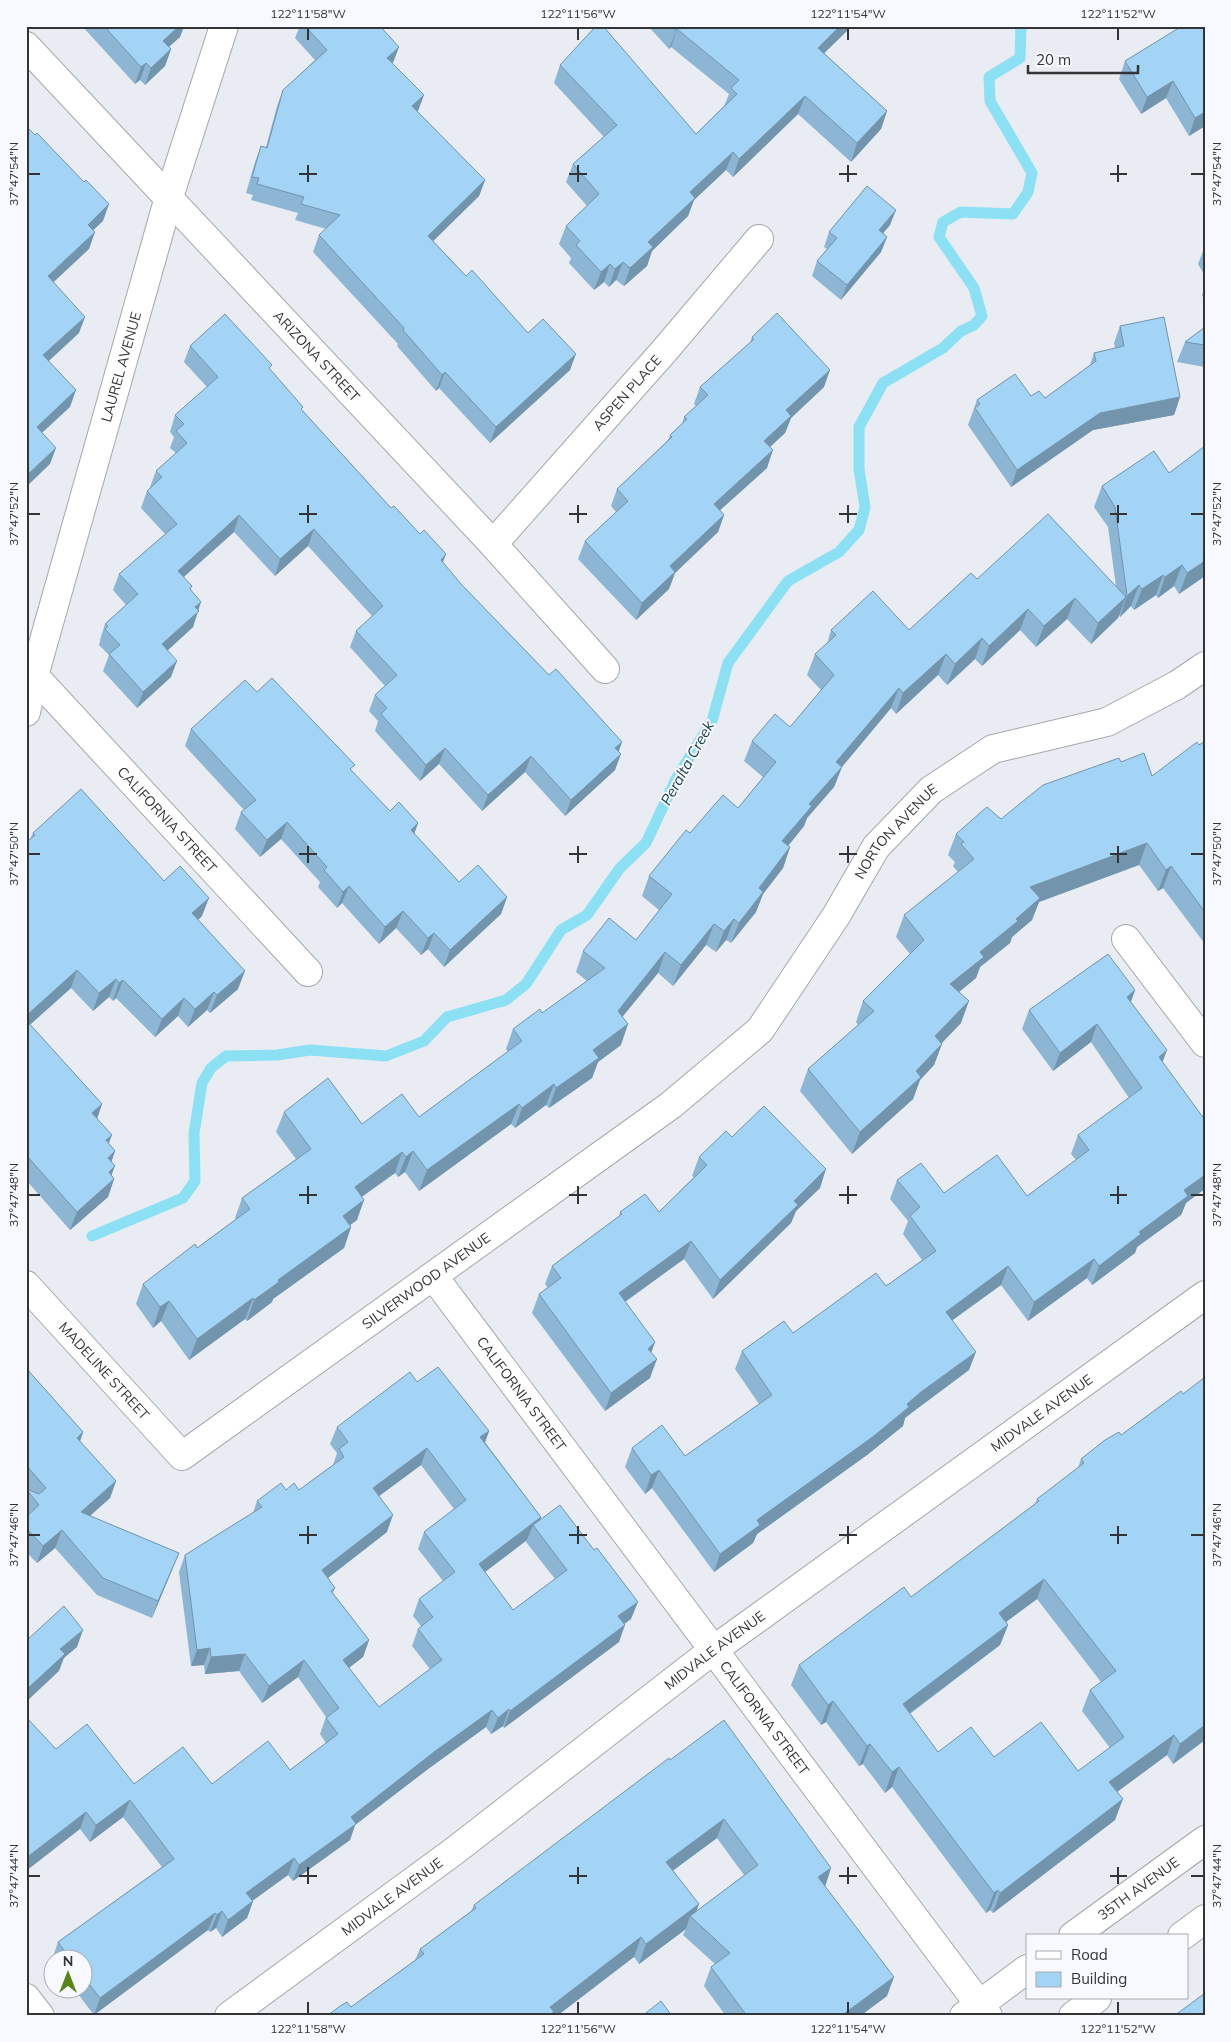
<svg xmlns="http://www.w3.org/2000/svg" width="1231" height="2042" font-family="Mulish,sans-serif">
	<rect width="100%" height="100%" fill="#e9ecf3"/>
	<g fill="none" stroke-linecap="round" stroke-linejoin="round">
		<polyline stroke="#8be1f3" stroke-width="11" points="92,1236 183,1198 195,1181 194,1133 202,1083 211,1068 226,1056 277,1055 310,1050 386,1056 424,1041 447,1017 506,1000 526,984 561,930 587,915 620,868 646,843 676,779 712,721 728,663 788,581 839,552 859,530 865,507 859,469 859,427 883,383 943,348 961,331 974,325 982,316 974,288 939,237 943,222 961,212 1013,214 1028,192 1032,173 990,101 989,77 1020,58 1021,26"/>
		<defs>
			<g id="street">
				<path id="s1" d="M26,46L493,544L605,669"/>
				<path id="s2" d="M493,544L665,350L759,239"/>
				<path id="s3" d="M26,667L308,972"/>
				<path id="s4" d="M26,712L34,676L169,197L224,26"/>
				<polyline points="1126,939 1205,1043"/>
				<path id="s5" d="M434,1277L988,2016"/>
				<path id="s6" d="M26,1285L182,1456L671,1105L760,1030L836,916L876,847L931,790L993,749L1107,722L1177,685L1205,666"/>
				<polyline points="26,1998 40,2016"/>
				<path id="s7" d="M229,2016L453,1852L712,1651L1205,1295"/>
			</g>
			<g id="secondary">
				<path id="s8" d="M1073,1936L1205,1840"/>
				<polyline points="1182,1936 1205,1919"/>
				<polyline points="964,2016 1027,1969"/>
				<polyline points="1073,2016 1097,1998"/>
			</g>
		</defs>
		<use href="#street" stroke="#a4a7ae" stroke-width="30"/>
		<use href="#secondary" stroke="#a4a7ae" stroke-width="30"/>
		<use href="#street" stroke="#fff" stroke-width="28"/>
		<use href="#secondary" stroke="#fff" stroke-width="28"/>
	</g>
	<g fill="#8cb6d4" fill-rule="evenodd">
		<polygon points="82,26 184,26 180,37 169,47 171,49 165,66 145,85 140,80 135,84"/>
		<polygon points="300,26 305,26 393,64 418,111 417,112 485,180 479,196 433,241 466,276 528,333 570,370 490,443 439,388 436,391 397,346 398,344 313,252 319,235 326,229 295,220 298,213 251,200 253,195 246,193 255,162 261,146 266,147 277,106 283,90 315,60 295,38"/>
		<polygon points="648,26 852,26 824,53 887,111 881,129 851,162 798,114 733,177 726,170 694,200 688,216 652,251 647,266 624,286 616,280 609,287 604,282 594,290 569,263 571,258 559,244 566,226 587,206 566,182 573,164 604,137 554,83 560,65 696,134 724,106 729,94 671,47 669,49"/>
		<polygon points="1205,26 1205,126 1189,136 1166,98 1141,114 1119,79 1125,61"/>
		<polygon points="890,225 883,233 887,237 881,252 841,300 812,276 817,261 827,249 824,247 829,232"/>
		<polygon points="1205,246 1205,276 1198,264"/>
		<polygon points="1205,287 1205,300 1202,295"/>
		<polygon points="1120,326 1180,397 1174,415 1093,430 1011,487 968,425 977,400 1031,396 1045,398 1090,365 1094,353 1115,348 1114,343"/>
		<polygon points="1205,327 1205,367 1177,362 1185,342"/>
		<polygon points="752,337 824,387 791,418 785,433 770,447 767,468 720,510 724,515 718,532 675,573 669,589 636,620 578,559 585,541 616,512 611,506 617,489 668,440 670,435 682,424 684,417 696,406 694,404 700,387 750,343"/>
		<polygon points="190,346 270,370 302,410 391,508 443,563 461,584 549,675 622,742 619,751 615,770 565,816 525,772 482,811 439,764 420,781 375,731 378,721 369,711 375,695 385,686 350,647 356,631 372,616 308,546 275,576 234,532 184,577 191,590 198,610 193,627 168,650 171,677 137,708 103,671 109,655 99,645 100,641 100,640 105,624 126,605 113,590 119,574 165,534 141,508 147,491 151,488 150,487 156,471 176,453 170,448 174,437 170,432 175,415 207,387 184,362"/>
		<polygon points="1102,486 1205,576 1179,594 1174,586 1158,598 1156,595 1134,610 1131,606 1120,617 1119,615 1118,618 1091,644 1067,619 1036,647 1020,630 982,666 975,659 947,685 938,675 896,714 891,708 842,767 834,787 807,818 804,826 788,846 790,847 783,868 763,894 756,912 731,943 726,940 716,952 706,945 673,986 658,973 622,1017 621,1045 598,1062 592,1078 549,1108 546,1105 515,1128 511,1124 419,1191 405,1172 398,1177 395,1173 362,1197 357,1220 350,1225 351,1227 344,1248 273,1299 272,1302 247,1321 245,1319 189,1360 161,1321 153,1328 136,1304 143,1284 197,1248 236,1219 235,1218 242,1198 296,1159 276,1132 284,1112 362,1124 419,1117 508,1052 506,1049 513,1029 542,1013 587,981 576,972 583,951 636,940 659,910 642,896 649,876 690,833 738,808 763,777 744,761 752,741 790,727 821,690 807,675 815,654 827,644 831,630 909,630 977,579 1116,587 1108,527 1094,507"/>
		<polygon points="257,692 352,772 390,811 418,823 414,834 459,882 507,897 501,914 444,967 428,949 421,955 396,928 379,944 342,903 337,908 318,887 320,882 281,839 260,857 235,829 241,812 244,810 185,746 191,729"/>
		<polygon points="1205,741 1205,944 1163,888 1158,891 1139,865 1039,902 1032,920 1012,937 1010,943 980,967 976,978 959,992 961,1023 942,1043 934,1065 920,1080 913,1099 852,1154 800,1091 808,1069 858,1025 856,1022 863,1001 910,954 896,937 904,915 958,872 953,866 955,862 948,855 956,834 1001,819 1121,762 1152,776"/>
		<polygon points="33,833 164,881 202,916 198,920 238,989 210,1013 207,1010 188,1027 178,1016 155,1037 116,998 113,1001 109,997 93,1011 71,988 30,1025 102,1104 97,1118 109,1144 115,1151 111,1162 111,1175 114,1179 108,1197 70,1230 26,1180 26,843 30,839"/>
		<polygon points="1135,990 1131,1002 1163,1063 1186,1203 1181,1215 1137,1247 1135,1253 1092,1285 1087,1278 1028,1321 1001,1285 952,1320 969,1370 914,1411 905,1418 903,1426 867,1455 757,1534 753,1543 714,1572 652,1488 645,1494 625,1467 632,1448 685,1456 759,1404 735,1369 742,1351 793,1333 886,1286 922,1260 903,1234 908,1221 890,1199 897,1180 944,1193 1027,1196 1076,1160 1071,1154 1078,1135 1129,1098 1091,1042 1053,1071 1022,1029 1029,1010"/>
		<polygon points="732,1137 820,1188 796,1211 791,1223 713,1299 684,1259 625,1302 655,1342 651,1353 650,1378 605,1411 532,1313 539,1294 548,1288 545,1284 552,1266 619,1217 620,1212 659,1212 694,1177 692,1176 699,1157"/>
		<polygon points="26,1368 83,1432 80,1442 116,1481 110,1498 90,1516 179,1553 172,1570 152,1618 97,1595 55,1548 37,1563 26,1552 26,1517 27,1516 26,1515"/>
		<path d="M417,1382L489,1431L485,1442L541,1517V1519L631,1619L624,1624L619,1642L504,1728L503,1726L491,1734L486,1727L428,1769L355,1825L350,1840L293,1881L288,1875L252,1901H253L247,1918L222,1937L216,1928L210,1932L208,1930L94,2015L75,1990H82V1960H52V1959L58,1942L162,1867L123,1817L90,1842L80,1829L56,1749L134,1784H212L290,1770L326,1743L320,1734L326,1717L298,1677L262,1703L239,1671L205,1674L204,1665L191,1666L179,1572L185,1555L253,1513L257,1501L286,1490H299L333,1465L337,1453L330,1444L337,1427ZM421,1465L454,1509L424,1532L418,1549L443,1581L419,1599L413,1616L421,1626L418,1629L412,1646L430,1669L379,1707L349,1668L363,1657L369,1640L333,1593L335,1588L328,1578L387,1532L379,1496ZM527,1540L526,1542L555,1579L513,1610L485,1572Z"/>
		<path d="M1105,1440L1205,1740L1173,1764L1167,1755L1117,1792L1115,1820L993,1913L990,1910L986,1913L892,1787L885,1793L863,1764L859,1766L826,1722L821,1725L791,1685L799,1665L911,1597L1035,1504L1037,1499L1078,1468L1081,1459ZM1037,1599L1101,1682L1090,1690L1082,1711L1110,1748L1078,1771L994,1757L938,1752L910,1714L1000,1645L1008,1625L1006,1622Z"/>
		<path d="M670,1760L825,1886L887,1996L860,2016H726L704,1986L711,1967L715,1964L683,1935L686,1929L639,1964L634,1957L351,2007L415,1960L420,1949L471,1911L474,1905ZM717,1838L744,1875L697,1911L673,1870Z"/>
	</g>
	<g fill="#7294ac">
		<polygon points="179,26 184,26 180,37 157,57 163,41"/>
		<polygon points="840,26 852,26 811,66 818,48"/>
		<polygon points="677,29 671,47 669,49 676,31"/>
		<polygon points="399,47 393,63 387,58"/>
		<polygon points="171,49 165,66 145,85 151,68"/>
		<polygon points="146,63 140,80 135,84 141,67"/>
		<polygon points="1173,81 1166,98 1141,114 1147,97"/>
		<polygon points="424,95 418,111 406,123 412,106"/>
		<polygon points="805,96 798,114 733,177 739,159"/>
		<polygon points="887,111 881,129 851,162 857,143"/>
		<polygon points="1205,112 1205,126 1189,136 1195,118"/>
		<polygon points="733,152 726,170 694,200 688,216 652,251 647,266 624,286 630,268 648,242 690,192"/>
		<polygon points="485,180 479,196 422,252 428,236"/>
		<polygon points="109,204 103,221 82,241 88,225"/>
		<polygon points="896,210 890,225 873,245 879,230"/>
		<polygon points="95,232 89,249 42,293 48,276"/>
		<polygon points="887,237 881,252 841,300 847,285"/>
		<polygon points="623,262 616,280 609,287 615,269"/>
		<polygon points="610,264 604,282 594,290 601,272"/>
		<polygon points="85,317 79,333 37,372 43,355"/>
		<polygon points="576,354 570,370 490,443 496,427"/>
		<polygon points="830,370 824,387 791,418 785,433 758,458 764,441 786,410"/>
		<polygon points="445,372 439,388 436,391 442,375"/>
		<polygon points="76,390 70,407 31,443 37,427"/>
		<polygon points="1180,397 1174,415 1093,430 1011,487 1017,470 1100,413"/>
		<polygon points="56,448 50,464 26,487 26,476"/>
		<polygon points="773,450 767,468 708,521 714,504"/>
		<polygon points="239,515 234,532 172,587 178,571"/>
		<polygon points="724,515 718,532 675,573 669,589 636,620 642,603 670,566"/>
		<polygon points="314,529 308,546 275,576 280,559"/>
		<polygon points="446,554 440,570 441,560"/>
		<polygon points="1205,561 1205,576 1179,594 1187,573"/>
		<polygon points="1182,565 1174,586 1158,598 1165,577"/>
		<polygon points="1163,575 1156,595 1134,610 1142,589"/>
		<polygon points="1139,585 1131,606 1120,617 1127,596"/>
		<polygon points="1126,597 1118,618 1091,644 1098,623"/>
		<polygon points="1075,598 1067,619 1036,647 1044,626"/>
		<polygon points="201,602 193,627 156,661 162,644 195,607"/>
		<polygon points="1028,609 1020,630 982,666 989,646"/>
		<polygon points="982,638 975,659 947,685 955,664"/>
		<polygon points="946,654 938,675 896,714 903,693"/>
		<polygon points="177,661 171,677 137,708 143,692"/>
		<polygon points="899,688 891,708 841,768 842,767 834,787 807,818 804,826 775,862 782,841 809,804 836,762"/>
		<polygon points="622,742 616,758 621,754 615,770 565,816 571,800 615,748"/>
		<polygon points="445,748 439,764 420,781 426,765"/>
		<polygon points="531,756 525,772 482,811 488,795"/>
		<polygon points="287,822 281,839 260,857 267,840"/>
		<polygon points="418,823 412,840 411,830"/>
		<polygon points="1147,843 1139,865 1039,902 1032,920 1012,937 1010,943 980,967 976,978 943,1005 950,984 980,952 1030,887"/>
		<polygon points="790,847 783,868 763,894 756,912 731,943 739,923 759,888"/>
		<polygon points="1171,866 1163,888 1158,891 1166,870"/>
		<polygon points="349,886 342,903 337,908 343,892"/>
		<polygon points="507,897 501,914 444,967 450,950"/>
		<polygon points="209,898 202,916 185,932 192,913"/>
		<polygon points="403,911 396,928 379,944 385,927"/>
		<polygon points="734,919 726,940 716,952 724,931"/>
		<polygon points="714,924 706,945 673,986 681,965"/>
		<polygon points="434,933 428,949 421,955 428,938"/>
		<polygon points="665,952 658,973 611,1031 618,1011"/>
		<polygon points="77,970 71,988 26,1028 26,1016"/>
		<polygon points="245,971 238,989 210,1013 217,995"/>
		<polygon points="116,979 109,997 93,1011 99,993"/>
		<polygon points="123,980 116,998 113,1001 119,983"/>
		<polygon points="1135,990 1128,1009 1127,997"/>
		<polygon points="214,992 207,1010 188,1027 195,1009"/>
		<polygon points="184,998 178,1016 155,1037 162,1019"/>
		<polygon points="969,1001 961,1023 927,1058 935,1036"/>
		<polygon points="628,1024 621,1045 598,1062 592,1078 549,1108 556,1088 593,1050"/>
		<polygon points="1097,1024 1091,1042 1053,1071 1060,1053"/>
		<polygon points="942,1044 934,1065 920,1080 913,1099 852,1154 860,1132 916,1071"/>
		<polygon points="1167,1050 1160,1069 1159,1057"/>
		<polygon points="554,1084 546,1105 515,1128 522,1108"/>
		<polygon points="102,1104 96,1122 92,1113"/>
		<polygon points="519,1104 511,1124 419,1191 427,1170"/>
		<polygon points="112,1135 105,1153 106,1140"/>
		<polygon points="115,1151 109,1169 108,1158"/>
		<polygon points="413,1151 405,1172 398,1177 406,1157"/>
		<polygon points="402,1152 395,1173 347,1207 355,1187"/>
		<polygon points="115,1166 108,1184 114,1179 108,1197 70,1230 77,1212 109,1172"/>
		<polygon points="826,1169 820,1188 796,1211 791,1223 713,1299 720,1280 794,1201"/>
		<polygon points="1205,1175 1205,1189 1186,1203 1181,1215 1137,1247 1135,1253 1092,1285 1099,1266 1139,1232 1184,1190"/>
		<polygon points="364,1200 357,1220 335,1236 343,1216"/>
		<polygon points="351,1227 344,1248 273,1299 272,1302 247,1321 254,1300 278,1280"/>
		<polygon points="691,1241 684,1259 612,1311 619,1293"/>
		<polygon points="1094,1259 1087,1278 1028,1321 1034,1302"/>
		<polygon points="1008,1266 1001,1285 939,1330 946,1312"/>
		<polygon points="253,1298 245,1319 189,1360 197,1339"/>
		<polygon points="169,1301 161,1321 153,1328 160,1307"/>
		<polygon points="655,1342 648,1361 648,1349"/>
		<polygon points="976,1352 969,1370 914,1411 905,1418 903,1426 867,1455 757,1534 753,1543 714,1572 720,1554 757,1520 907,1404 921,1392"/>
		<polygon points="657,1359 650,1378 605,1411 611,1393"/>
		<polygon points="489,1431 483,1448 480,1437"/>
		<polygon points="83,1432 77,1449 77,1438"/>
		<polygon points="427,1448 421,1465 367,1505 373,1488"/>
		<polygon points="659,1470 652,1488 645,1494 651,1475"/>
		<polygon points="116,1481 110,1498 75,1529 81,1512"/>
		<polygon points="393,1515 387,1532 316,1587 322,1570"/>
		<polygon points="541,1517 537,1530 533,1525 527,1540 473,1581 479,1564"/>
		<polygon points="62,1530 55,1548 37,1563 43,1546"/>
		<polygon points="179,1553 172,1570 152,1618 158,1601"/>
		<polygon points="1044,1579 1037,1599 991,1633 999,1613"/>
		<polygon points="638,1602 631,1619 612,1633 618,1616"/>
		<polygon points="625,1625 619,1642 504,1728 510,1711"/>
		<polygon points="1008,1625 1000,1645 895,1724 903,1704"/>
		<polygon points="83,1630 77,1647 64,1658 59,1671 26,1702 26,1690 60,1649"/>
		<polygon points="369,1640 363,1657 337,1677 343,1660"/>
		<polygon points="210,1648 204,1665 191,1666 197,1650"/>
		<polygon points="245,1654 239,1671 205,1674 211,1657"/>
		<polygon points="304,1660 298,1677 262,1703 269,1686"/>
		<polygon points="833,1701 826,1722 821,1725 828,1705"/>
		<polygon points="509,1709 503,1726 491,1734 498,1718"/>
		<polygon points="492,1710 486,1727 428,1769 355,1825 350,1840 293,1881 299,1865 351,1817 434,1752"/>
		<polygon points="1205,1725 1205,1740 1173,1764 1180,1744"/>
		<polygon points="1174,1735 1167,1755 1102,1803 1109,1782"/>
		<polygon points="870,1744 863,1764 859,1766 867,1746"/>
		<polygon points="899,1767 892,1787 885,1793 892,1772"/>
		<polygon points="1123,1799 1115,1820 993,1913 1000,1893"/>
		<polygon points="130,1800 123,1817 90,1842 96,1825"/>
		<polygon points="86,1812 80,1829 26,1871 26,1858"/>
		<polygon points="724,1819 717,1838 659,1881 666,1862"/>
		<polygon points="294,1858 288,1875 240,1910 246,1893"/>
		<polygon points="831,1868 825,1887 818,1877"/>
		<polygon points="998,1890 990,1910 986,1913 994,1893"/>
		<polygon points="253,1901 247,1918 222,1937 228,1920"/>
		<polygon points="699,1904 694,1919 690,1916 686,1929 639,1964 646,1944"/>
		<polygon points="222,1911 216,1928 210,1932 217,1915"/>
		<polygon points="215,1913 208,1930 94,2015 100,1998"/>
		<polygon points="641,1937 634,1957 557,2016 547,2016 550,2007"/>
		<polygon points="894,1977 887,1996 860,2016 841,2016"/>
	</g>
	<g fill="#a3d4f6" stroke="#7294ac" fill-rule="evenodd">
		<polygon points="104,26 179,26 163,41 171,49 151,68 146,63 141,67"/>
		<polygon points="305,26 380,26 399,47 387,58 424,95 412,106 485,180 428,236 466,276 472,270 528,333 543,319 576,354 496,427 445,372 442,375 403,330 404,328 319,235 340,215 301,204 304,197 257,184 259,178 252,177 261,146 267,148 283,90 327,50"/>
		<polygon points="596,26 603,26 696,134 737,94 731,88 739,80 677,29 676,31 672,26 840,26 818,48 887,111 857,143 805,96 739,159 733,152 690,192 695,198 648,242 653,247 630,268 623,262 615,269 610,264 601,272 576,245 580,241 566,226 599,194 573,164 617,125 560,65"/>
		<polygon points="1182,26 1205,26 1205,112 1195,118 1173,81 1147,97 1125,61"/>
		<polygon points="26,126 35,135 37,133 84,182 86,180 109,204 88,225 95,232 48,276 85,317 43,355 76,390 37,427 56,448 26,476"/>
		<polygon points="867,186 896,210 879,230 887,237 847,285 817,261 837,238 829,232"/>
		<polygon points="777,313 830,370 786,410 791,416 764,441 773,450 714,504 724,515 670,566 675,572 642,603 585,541 628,501 617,489 672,437 670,435 687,419 684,417 708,395 700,387 754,339 752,337"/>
		<polygon points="225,314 272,365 269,368 303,407 301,409 391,508 394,506 420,534 424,530 446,554 441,560 461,584 549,675 556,669 622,742 615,748 621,754 571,800 531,756 488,795 445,748 426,765 381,714 387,708 375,695 397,675 356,631 383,606 314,529 280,559 239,515 178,571 192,586 190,589 201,602 195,607 199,611 162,644 177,661 143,692 109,654 120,645 105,629 108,626 105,624 138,594 119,574 177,524 147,491 162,477 156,471 187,443 176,431 184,424 175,415 218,377 190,346"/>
		<polygon points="1164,317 1180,397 1100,413 1017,470 975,408 980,404 977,400 1015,374 1031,396 1039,391 1045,398 1096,361 1094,353 1124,346 1120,326"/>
		<polygon points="1205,327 1205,345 1185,342"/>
		<polygon points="1205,446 1205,561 1187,573 1182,565 1165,577 1163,575 1142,589 1139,585 1127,596 1115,507 1102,486 1154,451 1169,473"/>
		<polygon points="1048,514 1126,597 1098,623 1075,598 1044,626 1028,609 989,646 982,638 955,664 946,654 903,693 899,688 836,762 842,767 809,804 812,806 782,841 790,847 759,888 763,892 739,923 734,919 724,931 714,924 681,965 665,952 618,1011 628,1024 593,1050 599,1058 556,1088 554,1084 522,1108 519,1104 427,1170 413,1151 406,1157 402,1152 355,1187 364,1200 343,1216 351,1227 278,1280 279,1282 254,1300 253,1298 197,1339 169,1301 160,1307 143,1284 195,1244 197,1248 250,1209 242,1198 311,1149 284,1112 328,1078 362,1124 402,1094 419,1117 522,1041 513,1029 540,1009 542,1013 605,968 583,951 609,918 636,940 672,894 649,876 686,830 690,833 723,795 738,808 776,762 752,741 775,714 790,727 834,675 815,654 836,635 831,630 873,591 909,630 971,573 977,579"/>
		<polygon points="272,678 355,765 350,769 390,811 399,802 418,823 411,830 459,882 478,865 507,897 450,950 434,933 428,938 403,911 385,927 349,886 343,892 324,870 327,867 287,822 267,840 241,812 256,800 191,729 245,680 257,692"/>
		<polygon points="1205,741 1205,912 1171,866 1166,870 1147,843 1030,887 1040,898 1016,919 1018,921 980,952 984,957 950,984 969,1001 935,1036 942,1044 916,1071 921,1077 860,1132 808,1069 874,1011 863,1001 924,940 904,915 974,859 961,844 964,842 956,834 987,807 1001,819 1043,785 1119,758 1121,762 1144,753 1152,776 1197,742 1199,745"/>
		<polygon points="81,789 164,881 180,866 209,898 192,913 245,971 217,995 214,992 195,1009 184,998 162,1019 123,980 119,983 116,979 99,993 77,970 26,1016 26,843 35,835 33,833"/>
		<polygon points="1108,954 1135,990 1127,997 1167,1050 1159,1057 1205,1120 1205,1175 1184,1190 1188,1196 1139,1232 1141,1234 1099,1266 1094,1259 1034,1302 1008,1266 946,1312 976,1352 921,1392 907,1404 909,1407 874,1436 757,1520 760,1525 720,1554 659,1470 651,1475 632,1448 662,1425 685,1456 772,1395 742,1351 784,1321 793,1333 876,1273 886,1286 936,1251 910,1216 920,1207 897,1180 921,1163 944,1193 997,1155 1027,1196 1089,1150 1078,1135 1142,1088 1097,1024 1060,1053 1029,1010"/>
		<polygon points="26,1020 102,1104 92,1113 112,1135 106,1140 115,1151 108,1158 115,1166 109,1172 114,1179 77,1212 26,1155"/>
		<polygon points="764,1106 826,1169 794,1201 798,1205 720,1280 691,1241 619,1293 655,1342 648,1349 657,1359 611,1393 539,1294 561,1278 552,1266 622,1214 620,1212 645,1194 659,1212 707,1165 699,1157 726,1131 732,1137"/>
		<path d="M438,1367L489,1431L480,1437L541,1517L479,1564L513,1610L567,1570L533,1525L560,1505L594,1550L597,1548L638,1602L618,1616L625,1625L510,1711L509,1709L498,1718L492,1710L434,1752L351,1817L356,1824L299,1865L294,1858L246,1893L253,1901L228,1920L222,1911L217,1915L215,1913L100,1998L82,1975V1960H71L58,1942L174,1859L130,1800L96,1825L86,1812L26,1858V1717L56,1749L87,1724L134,1784L183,1747L212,1784L268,1741L290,1770L338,1734L326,1718L339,1708L304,1660L269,1686L245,1654L211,1657L210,1648L197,1650L185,1555L262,1507L257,1501L281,1483L286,1490L294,1483L299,1490L344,1457L339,1449L348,1442L337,1427L410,1372L417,1382ZM427,1448L466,1500L424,1532L455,1572L419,1599L433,1617L418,1629L442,1660L379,1707L343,1660L369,1640L331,1591L335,1588L322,1570L393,1515L373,1488Z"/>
		<polygon points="26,1368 83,1432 77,1438 116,1481 81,1512 179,1553 158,1601 103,1578 62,1530 43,1546 26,1528 26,1517 39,1505 26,1489 39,1494 46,1488 26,1465"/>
		<path d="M1205,1377V1725L1180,1744L1174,1735L1109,1782L1123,1799L1000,1893L998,1890L994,1893L899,1767L892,1772L870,1744L867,1746L833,1701L828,1705L799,1665L904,1587L911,1597L1039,1501L1037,1499L1084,1463L1081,1459L1105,1440L1119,1432L1121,1435L1181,1391L1183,1394ZM1044,1579L1116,1671L1090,1690L1124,1737L1078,1771L1041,1722L994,1757L971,1727L938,1752L903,1704L1008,1625L999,1613Z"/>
		<polygon points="64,1606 83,1630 60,1649 65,1654 26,1690 26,1641"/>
		<polygon points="724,1720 831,1868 818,1877 894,1977 841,2016 747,2016 711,1967 730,1953 690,1916 758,1865 724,1819 666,1862 699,1904 646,1944 641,1937 550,2007 554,2012 552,2013 554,2016 327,2016 340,2006 347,2002 351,2007 424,1954 420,1949 476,1908 474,1905 669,1758 670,1760"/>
		<polygon points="1205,1993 1205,2016 1174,2016"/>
		<polygon points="661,2001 672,2016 642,2016"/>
	</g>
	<path fill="none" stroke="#323436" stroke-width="2" d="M308,28V40M578,28V40M848,28V40M1118,28V40M308,165V182M578,165V182M848,165V182M1118,165V182M28,174H40M299,174H317M569,174H587M839,174H857M1110,174H1127M1191,174H1204M308,505V523M578,505V523M848,505V523M1118,505V523M28,514H40M299,514H317M569,514H587M839,514H857M1110,514H1127M1191,514H1204M308,846V863M578,846V863M848,846V863M1118,846V863M28,854H40M299,854H317M569,854H587M839,854H857M1110,854H1127M1191,854H1204M308,1186V1204M578,1186V1204M848,1186V1204M1118,1186V1204M28,1195H40M299,1195H317M569,1195H587M839,1195H857M1110,1195H1127M1191,1195H1204M308,1526V1544M578,1526V1544M848,1526V1544M1118,1526V1544M28,1535H40M299,1535H317M569,1535H587M839,1535H857M1110,1535H1127M1191,1535H1204M308,1867V1884M578,1867V1884M848,1867V1884M1118,1867V1884M28,1876H40M299,1876H317M569,1876H587M839,1876H857M1110,1876H1127M1191,1876H1204M308,2002V2014M578,2002V2014M848,2002V2014M1118,2002V2014"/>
	<g text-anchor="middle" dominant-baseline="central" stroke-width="4" stroke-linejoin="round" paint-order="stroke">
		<g font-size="14" fill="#323436" stroke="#f7f9ff">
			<text stroke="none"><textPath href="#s1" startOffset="425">ARIZONA STREET</textPath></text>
			<text stroke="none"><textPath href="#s4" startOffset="358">LAUREL AVENUE</textPath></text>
			<text stroke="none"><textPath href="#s2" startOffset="202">ASPEN PLACE</textPath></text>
			<text stroke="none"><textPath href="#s3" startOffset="208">CALIFORNIA STREET</textPath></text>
			<text stroke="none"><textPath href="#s6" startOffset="1191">NORTON AVENUE</textPath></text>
			<text stroke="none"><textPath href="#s6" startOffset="532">SILVERWOOD AVENUE</textPath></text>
			<text stroke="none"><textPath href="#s6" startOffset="116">MADELINE STREET</textPath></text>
			<text stroke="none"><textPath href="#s5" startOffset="146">CALIFORNIA STREET</textPath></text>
			<text stroke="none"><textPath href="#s7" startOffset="1012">MIDVALE AVENUE</textPath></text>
			<text stroke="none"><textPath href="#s7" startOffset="608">MIDVALE AVENUE</textPath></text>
			<text stroke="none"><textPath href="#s5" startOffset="551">CALIFORNIA STREET</textPath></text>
			<text stroke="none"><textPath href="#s8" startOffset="81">35TH AVENUE</textPath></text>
			<text stroke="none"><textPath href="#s7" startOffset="202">MIDVALE AVENUE</textPath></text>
		</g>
		<g font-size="15" font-style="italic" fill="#133c44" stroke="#f7f9ff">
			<text transform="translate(687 763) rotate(-61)">Peralta Creek</text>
		</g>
	</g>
	<rect width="1231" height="2042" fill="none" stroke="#f7f9ff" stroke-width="55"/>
	<rect x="1026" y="1934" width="162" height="65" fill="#f7f9ff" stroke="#a8aaaf"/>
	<rect x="1036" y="1951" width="25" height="8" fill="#ffffff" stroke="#a8aaaf"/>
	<text x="1071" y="1960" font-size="15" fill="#323436">Road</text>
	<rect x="1036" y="1972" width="25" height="15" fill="#a3d4f6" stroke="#a8aaaf"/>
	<text x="1071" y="1984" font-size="15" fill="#323436">Building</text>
	<g transform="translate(68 1974)"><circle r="24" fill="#f7f9ff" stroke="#a8aaaf"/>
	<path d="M0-4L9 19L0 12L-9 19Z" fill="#578618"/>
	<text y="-8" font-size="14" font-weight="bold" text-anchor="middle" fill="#323436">N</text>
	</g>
	<path d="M1028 65v8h110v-8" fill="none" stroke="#323436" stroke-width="2.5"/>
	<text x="1036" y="65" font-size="15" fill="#323436" stroke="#f7f9ff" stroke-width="4" paint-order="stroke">20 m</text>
	<rect x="28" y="28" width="1176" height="1986" fill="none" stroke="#323436" stroke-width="2"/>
	<g font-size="12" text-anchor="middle" fill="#323436">
		<text x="308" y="18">122°11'58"W</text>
		<text x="578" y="18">122°11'56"W</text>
		<text x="848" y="18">122°11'54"W</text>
		<text x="1118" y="18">122°11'52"W</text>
		<text transform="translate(14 174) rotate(-90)" y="4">37°47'54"N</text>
		<text transform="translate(1217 174) rotate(-90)" y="4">37°47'54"N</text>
		<text transform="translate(14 514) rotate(-90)" y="4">37°47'52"N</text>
		<text transform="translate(1217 514) rotate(-90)" y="4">37°47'52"N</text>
		<text transform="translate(14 854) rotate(-90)" y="4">37°47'50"N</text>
		<text transform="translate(1217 854) rotate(-90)" y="4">37°47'50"N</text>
		<text transform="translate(14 1195) rotate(-90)" y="4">37°47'48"N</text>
		<text transform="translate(1217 1195) rotate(-90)" y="4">37°47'48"N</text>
		<text transform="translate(14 1535) rotate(-90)" y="4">37°47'46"N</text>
		<text transform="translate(1217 1535) rotate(-90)" y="4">37°47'46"N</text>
		<text transform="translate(14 1876) rotate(-90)" y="4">37°47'44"N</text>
		<text transform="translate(1217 1876) rotate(-90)" y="4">37°47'44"N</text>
		<text x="308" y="2033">122°11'58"W</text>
		<text x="578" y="2033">122°11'56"W</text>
		<text x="848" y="2033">122°11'54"W</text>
		<text x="1118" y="2033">122°11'52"W</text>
	</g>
</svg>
